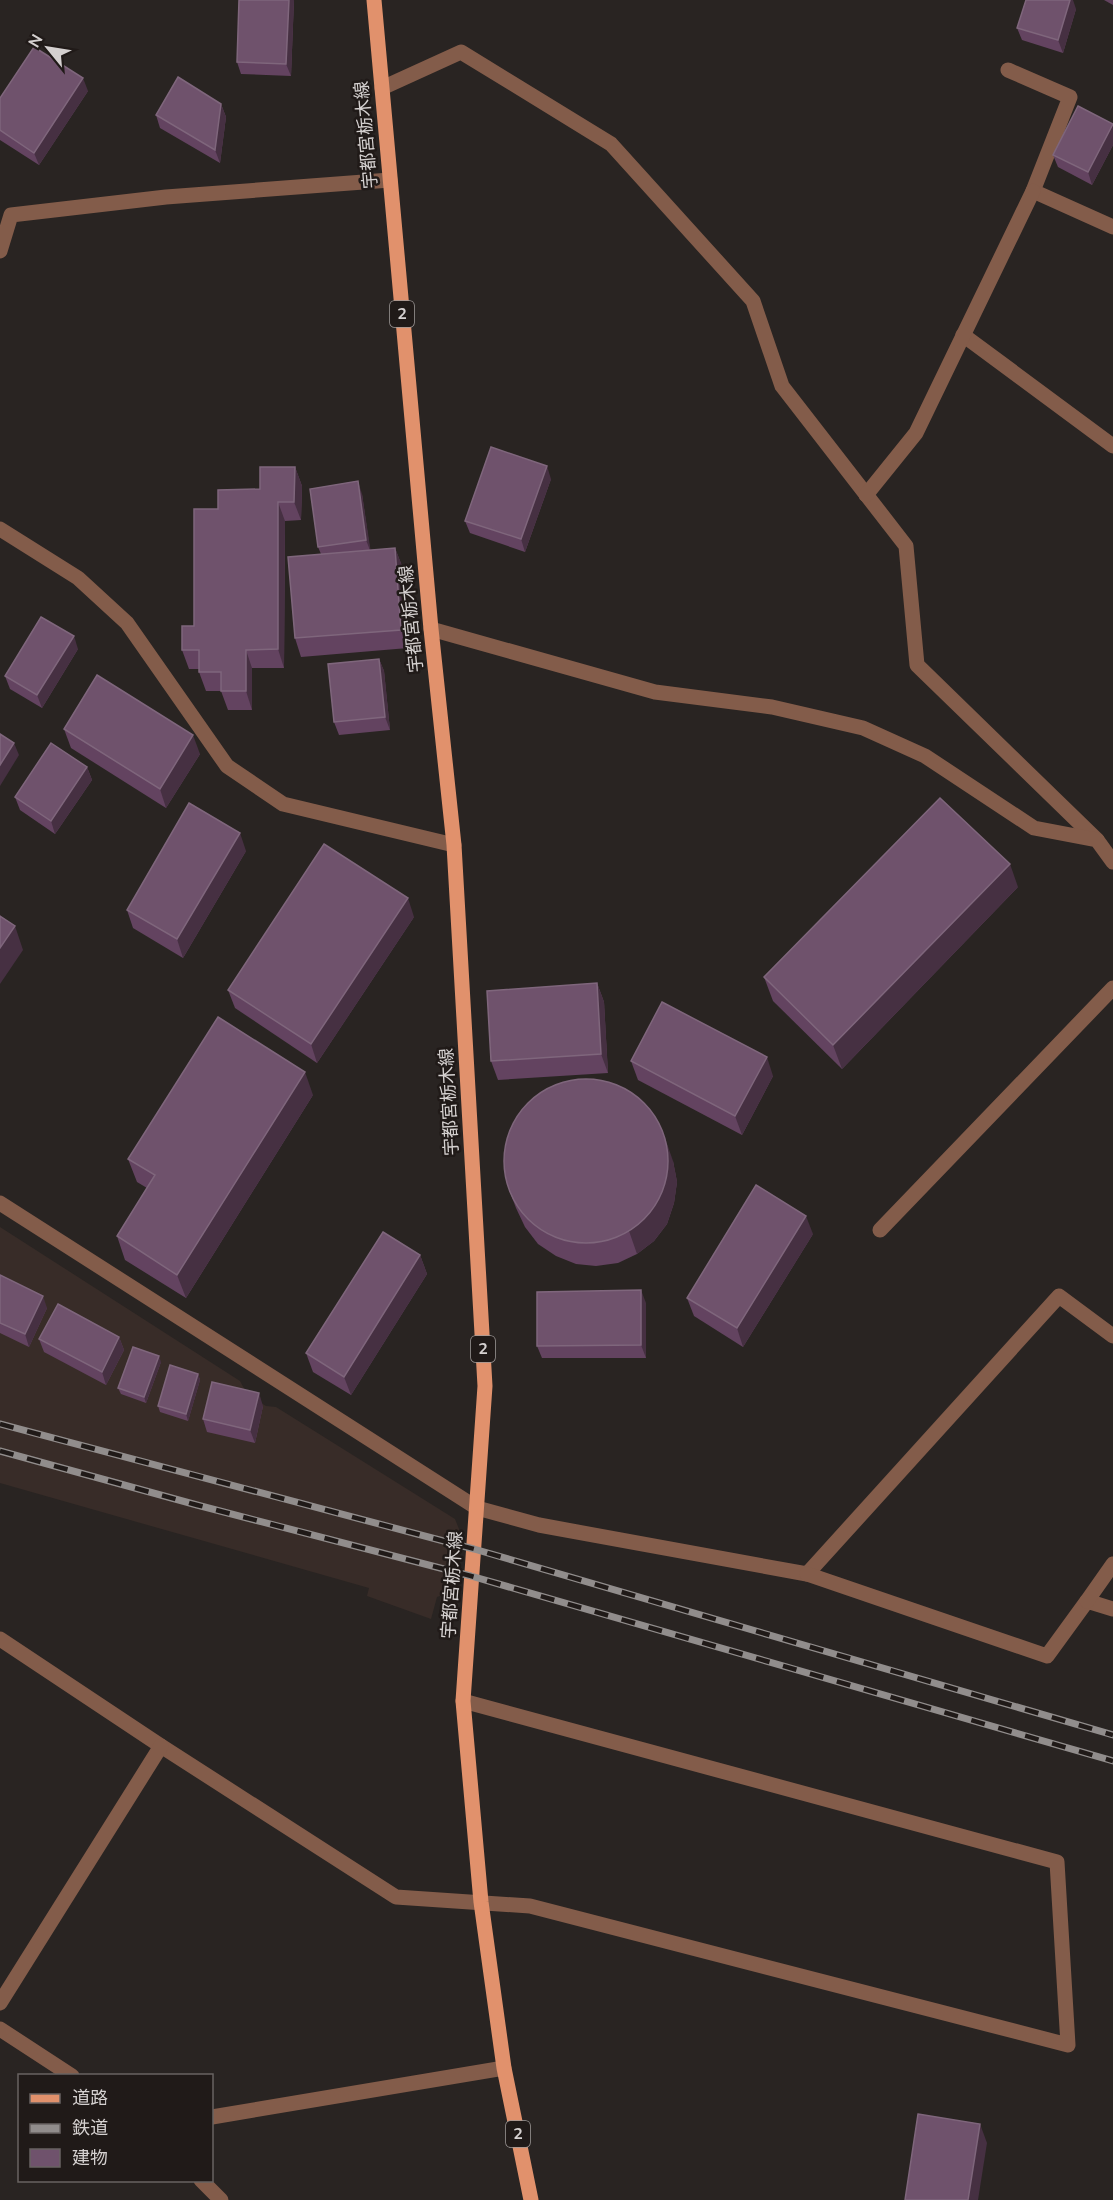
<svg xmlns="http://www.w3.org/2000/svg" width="1113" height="2200" font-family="'Nunito Sans','Noto Sans JP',sans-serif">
	<rect width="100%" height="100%" fill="#292422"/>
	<polygon fill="#382c28" points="0,1227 240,1381 247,1394 266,1406 276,1407 455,1519 459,1529 445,1594 437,1597 431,1619 367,1596 369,1588 0,1483"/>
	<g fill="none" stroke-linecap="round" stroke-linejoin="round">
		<g stroke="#835c4a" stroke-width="15">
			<polyline points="1008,70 1070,97 1033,191 1113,227"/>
			<polyline points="382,88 461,52 611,144 753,301 782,386 906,546 917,665 1097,840"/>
			<polyline points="0,251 11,215 166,197 390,180"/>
			<polyline points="963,335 1113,446"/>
			<polyline points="866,495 916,433 1033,191"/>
			<polyline points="0,529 78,578 127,623 227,766 283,804 454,845"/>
			<polyline points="431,629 655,692 772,707 863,728 925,756 1034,828 1097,840 1113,862"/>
			<polyline points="0,1203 477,1508 539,1525 807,1574 1059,1296 1113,1336"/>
			<polyline points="880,1230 1113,988"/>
			<polyline points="807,1574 1047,1656 1087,1601 1113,1609"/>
			<polyline points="1087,1601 1113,1564"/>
			<polyline points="0,1639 161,1746 396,1897 530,1906 1068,2045 1057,1862 463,1701"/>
			<polyline points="0,2003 161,1746"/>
			<polyline points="0,2029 72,2076"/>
			<polyline points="212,2117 504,2068"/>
			<polyline points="201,2180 221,2200"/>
		</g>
		<polyline stroke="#e1916c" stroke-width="15" points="374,0 431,629 454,845 485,1386 463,1701 481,1902 504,2068 531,2200"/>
		<defs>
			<g id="rail">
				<polyline points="0,1424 474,1549 1113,1735"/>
				<polyline points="0,1451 197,1505 471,1576 1113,1761"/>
			</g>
		</defs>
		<use href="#rail" stroke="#918d8c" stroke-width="7"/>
		<use href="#rail" stroke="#201a18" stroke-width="4.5" stroke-dasharray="14" stroke-linecap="butt"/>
	</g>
	<g fill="#634360">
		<polygon points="294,0 291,76 241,74 237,62"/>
		<polygon points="1104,0 1113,0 1113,5"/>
		<polygon points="1076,9 1063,53 1022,40 1017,28"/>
		<polygon points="88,91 39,165 0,140 0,98"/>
		<polygon points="221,104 226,117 220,163 160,128 156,115"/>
		<polygon points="1113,124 1113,145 1092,185 1058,167 1053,155"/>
		<polygon points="295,467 302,486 301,520 285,521 284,668 252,668 252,710 228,710 221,691 206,691 199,672 199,669 189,669 182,650 194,626 218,509 260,489"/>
		<polygon points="551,479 525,552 470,533 465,521"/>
		<polygon points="362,494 370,550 395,548 402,566 408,648 301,657 295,638 321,554 318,547"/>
		<polygon points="78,649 42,708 10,689 5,676"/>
		<polygon points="379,659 384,671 390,730 339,735 334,722"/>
		<polygon points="64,729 200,754 166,808 71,748"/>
		<polygon points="87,767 92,780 55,834 20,810 15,797"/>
		<polygon points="246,851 183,958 133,928 127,910"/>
		<polygon points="1018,887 842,1069 773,1001 764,977"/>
		<polygon points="414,917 317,1063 235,1008 228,990"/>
		<polygon points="597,983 604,1002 608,1073 498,1080 491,1061"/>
		<polygon points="631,1061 773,1076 742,1135 638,1080"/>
		<polygon points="313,1095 186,1298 125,1260 117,1236 147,1188 137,1182 128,1159"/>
		<polygon points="673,1161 677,1182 674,1203 667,1224 654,1241 637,1254 618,1263 596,1266 576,1264 556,1256 538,1244 525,1227 516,1208 507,1184"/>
		<polygon points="813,1234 743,1347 694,1316 687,1298"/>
		<polygon points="420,1255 427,1274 351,1395 313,1372 306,1353"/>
		<polygon points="0,1275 47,1308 29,1347 0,1333"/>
		<polygon points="646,1303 646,1358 542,1358 537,1346"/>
		<polygon points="119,1337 124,1350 106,1385 44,1352 39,1339"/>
		<polygon points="161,1362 146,1403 121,1394 118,1388"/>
		<polygon points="198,1374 200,1380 188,1421 160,1412 158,1406"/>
		<polygon points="263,1406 255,1443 207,1432 203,1419"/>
	</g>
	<g fill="#463042">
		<polygon points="289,0 294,0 291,76 286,64"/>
		<polygon points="1070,0 1073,0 1076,9 1063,53 1058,40"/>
		<polygon points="83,78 88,91 39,165 34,153"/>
		<polygon points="221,104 226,117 220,163 215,150"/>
		<polygon points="1113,124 1113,145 1092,185 1088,172"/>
		<polygon points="547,466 551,479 525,552 521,539"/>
		<polygon points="295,467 302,486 301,520 294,502"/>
		<polygon points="358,481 362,494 371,553 366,540"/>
		<polygon points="278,502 285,521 284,668 278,649"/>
		<polygon points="395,548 402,566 408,648 401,630"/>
		<polygon points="74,636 78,649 42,708 37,695"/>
		<polygon points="246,650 252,668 252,710 246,691"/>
		<polygon points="379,659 384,671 390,730 385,717"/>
		<polygon points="193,735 200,754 166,808 160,789"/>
		<polygon points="14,743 19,755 0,786 0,765"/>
		<polygon points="87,767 92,780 55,834 51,821"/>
		<polygon points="240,833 246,851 183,958 177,939"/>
		<polygon points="1010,864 1018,887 842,1069 833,1045"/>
		<polygon points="408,898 414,917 317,1063 311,1044"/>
		<polygon points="15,926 23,950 0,984 0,948"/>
		<polygon points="597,983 604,1002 608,1073 601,1054"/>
		<polygon points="767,1057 773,1076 742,1135 735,1116"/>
		<polygon points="305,1072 313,1095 186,1298 177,1275"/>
		<polygon points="665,1138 673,1161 677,1182 674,1203 667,1224 654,1241 637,1254 629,1231"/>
		<polygon points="806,1216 813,1234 743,1347 737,1328"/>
		<polygon points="420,1255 427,1274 351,1395 344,1377"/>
		<polygon points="641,1290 646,1303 646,1358 641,1345"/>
		<polygon points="43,1296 47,1308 29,1347 25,1334"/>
		<polygon points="119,1337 124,1350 106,1385 102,1372"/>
		<polygon points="159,1356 161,1362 146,1403 144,1397"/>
		<polygon points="198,1374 200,1380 188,1421 186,1414"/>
		<polygon points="259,1393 263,1406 255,1443 250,1430"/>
		<polygon points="980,2124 987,2143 978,2200 968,2200"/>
	</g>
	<g fill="#6f526c" stroke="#7f667c" stroke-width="1.5">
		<polygon points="239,0 289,0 286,64 237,62"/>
		<polygon points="1026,0 1070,0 1058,40 1017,28"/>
		<polygon points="34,47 83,78 34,153 0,130 0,98"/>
		<polygon points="178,77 221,104 215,150 156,115"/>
		<polygon points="1078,106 1113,124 1088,172 1053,155"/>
		<polygon points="491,447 547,466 521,539 465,521"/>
		<polygon points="260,467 295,467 294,502 278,502 278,649 246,650 246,691 221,691 221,672 199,672 199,650 182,650 182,626 194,626 194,509 218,509 218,490 260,489"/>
		<polygon points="358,481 366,540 318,547 310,489"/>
		<polygon points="395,548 401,630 295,638 288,557"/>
		<polygon points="41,617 74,636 37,695 5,676"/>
		<polygon points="379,659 385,717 334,722 328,664"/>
		<polygon points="97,675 193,735 160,789 64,729"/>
		<polygon points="0,734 14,743 0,765"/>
		<polygon points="51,743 87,767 51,821 15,797"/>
		<polygon points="940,798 1010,864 833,1045 764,977"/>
		<polygon points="189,803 240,833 177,939 127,910"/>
		<polygon points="324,844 408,898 311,1044 228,990"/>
		<polygon points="0,916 15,926 0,948"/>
		<polygon points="597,983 601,1054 491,1061 487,991"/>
		<polygon points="662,1002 767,1057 735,1116 631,1061"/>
		<polygon points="218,1017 305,1072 177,1275 117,1236 155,1175 128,1159"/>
		<circle cx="586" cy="1161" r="82"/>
		<polygon points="756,1185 806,1216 737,1328 687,1298"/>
		<polygon points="383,1232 420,1255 344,1377 306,1353"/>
		<polygon points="0,1275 43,1296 25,1334 0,1323"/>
		<polygon points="641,1290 641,1345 537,1346 537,1292"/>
		<polygon points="58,1304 119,1337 102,1372 39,1339"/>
		<polygon points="133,1347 159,1356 144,1397 118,1388"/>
		<polygon points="170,1365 198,1374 186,1414 158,1406"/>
		<polygon points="212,1382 259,1393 250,1430 203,1419"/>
		<polygon points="918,2114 980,2124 968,2200 905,2200"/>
	</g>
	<g text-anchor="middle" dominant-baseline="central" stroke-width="5" stroke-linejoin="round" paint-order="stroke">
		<g fill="#201a18" stroke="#9f9a99" stroke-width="1.5">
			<rect x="390" y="301" width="24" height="26" rx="4.5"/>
			<rect x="471" y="1336" width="24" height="26" rx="4.5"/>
			<rect x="506" y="2121" width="24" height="26" rx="4.5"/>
		</g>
		<g font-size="16" font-weight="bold" fill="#d5d1d0">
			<text x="402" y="314">2</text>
			<text x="483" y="1349">2</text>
			<text x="518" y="2134">2</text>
		</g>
		<g font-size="18" fill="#d5d1d0" stroke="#201a18">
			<text transform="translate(366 135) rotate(-95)">宇都宮栃木線</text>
			<text transform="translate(411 619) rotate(-96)">宇都宮栃木線</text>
			<text transform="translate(449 1102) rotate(-93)">宇都宮栃木線</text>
			<text transform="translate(452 1585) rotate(-86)">宇都宮栃木線</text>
		</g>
	</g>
	<rect x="18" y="2074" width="195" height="108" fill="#201a18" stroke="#686362" stroke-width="1.5"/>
	<rect x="30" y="2094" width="30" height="9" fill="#e1916c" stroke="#686362" stroke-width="1.5"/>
	<text x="72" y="2104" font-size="18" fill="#d5d1d0">道路</text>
	<rect x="30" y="2124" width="30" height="9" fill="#918d8c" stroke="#686362" stroke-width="1.5"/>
	<text x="72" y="2134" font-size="18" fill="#d5d1d0">鉄道</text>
	<rect x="30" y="2149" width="30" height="18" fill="#6f526c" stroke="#686362" stroke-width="1.5"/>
	<text x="72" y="2164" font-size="18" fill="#d5d1d0">建物</text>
	<g transform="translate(48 48) rotate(300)" stroke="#201a18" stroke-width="4.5" paint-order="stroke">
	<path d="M0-4.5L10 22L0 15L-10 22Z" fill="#d5d1d0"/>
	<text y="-9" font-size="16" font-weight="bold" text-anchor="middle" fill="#d5d1d0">N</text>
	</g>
</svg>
